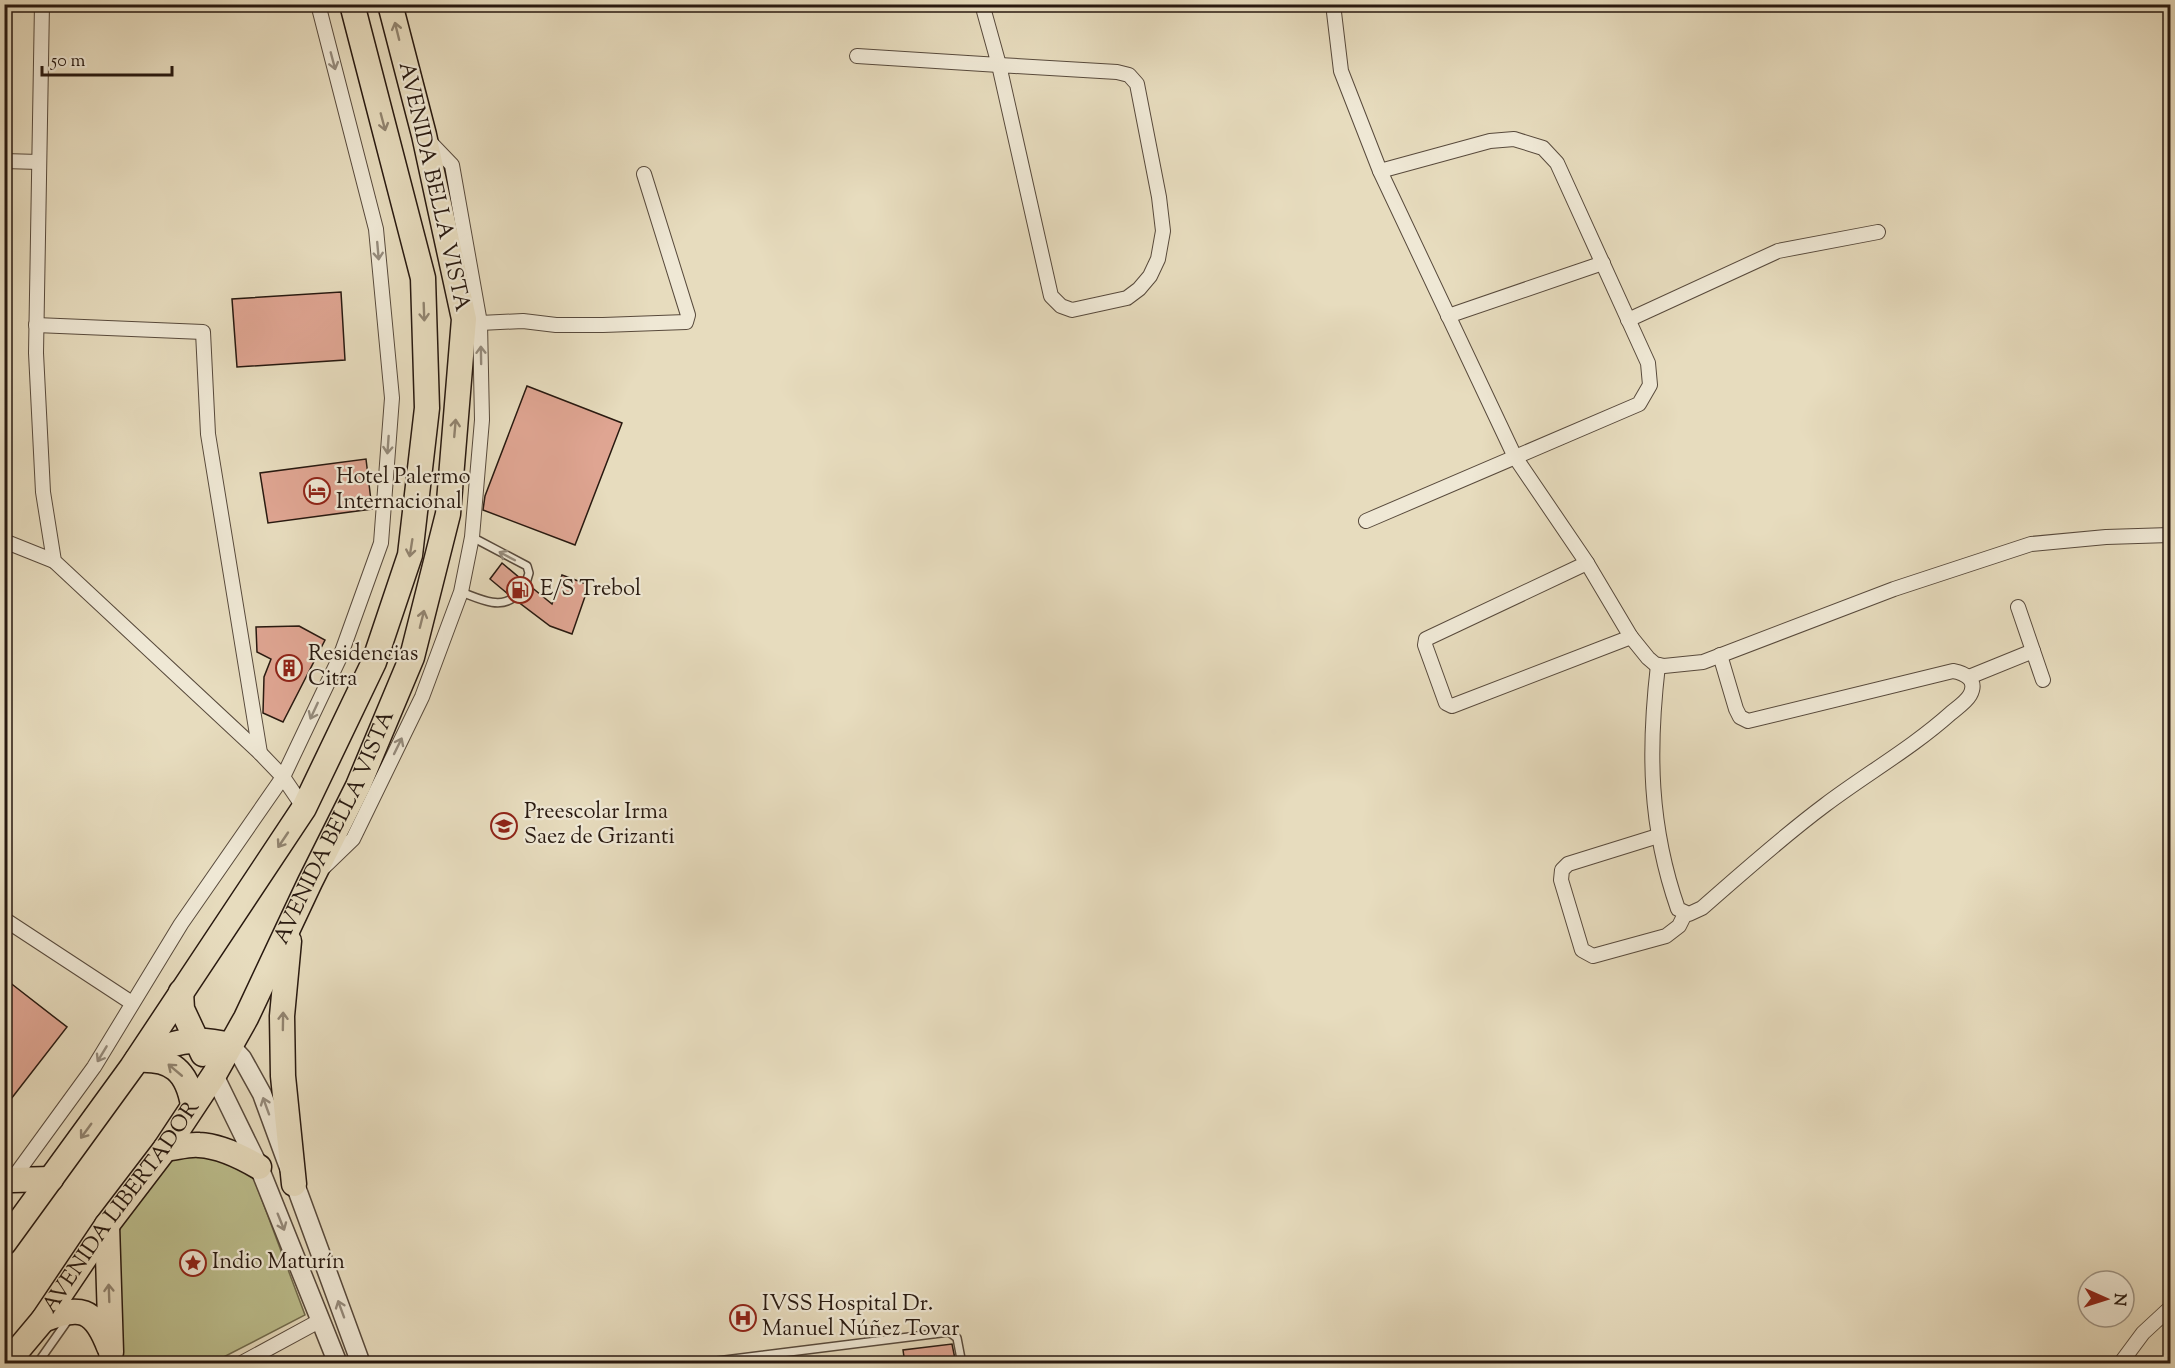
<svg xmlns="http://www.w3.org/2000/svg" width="2175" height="1368" font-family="'Sorts Mill Goudy',serif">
	<rect width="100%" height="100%" fill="#e7dcbe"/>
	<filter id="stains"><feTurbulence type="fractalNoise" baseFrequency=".00333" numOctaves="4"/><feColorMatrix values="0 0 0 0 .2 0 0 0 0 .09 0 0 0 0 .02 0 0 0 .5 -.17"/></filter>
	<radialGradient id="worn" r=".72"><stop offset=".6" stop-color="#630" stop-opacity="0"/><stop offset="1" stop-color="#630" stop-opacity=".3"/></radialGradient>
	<polygon fill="#bcbe8d" stroke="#726c4e" stroke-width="1.5" points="165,1149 247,1160 305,1315 212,1363 115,1363 107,1225"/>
	<g fill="#dfa592" stroke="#281910" stroke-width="1.5">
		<polygon points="341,292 345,360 237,367 232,299"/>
		<polygon points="527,386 622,423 575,545 483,510 485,496"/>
		<polygon points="366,459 372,509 268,523 260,473"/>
		<polygon points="502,563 521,579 522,587 527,589 530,586 552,604 562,575 589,585 572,634 550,626 517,601 519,598 516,594 508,594 490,579"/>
		<polygon points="299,626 325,640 283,722 263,713 264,677 271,659 257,652 256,627"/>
		<polygon points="4,978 67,1027 4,1108"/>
		<polygon points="952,1344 956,1364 905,1364 903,1350"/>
	</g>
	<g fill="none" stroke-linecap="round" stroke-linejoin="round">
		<defs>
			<g id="service">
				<polyline points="472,537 527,566 529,573 526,583"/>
				<path d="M461,592C478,598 498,609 513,598"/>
				<polyline points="37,1364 68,1320"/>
				<polyline points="693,1364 949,1332 957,1338 962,1364"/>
			</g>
			<g id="minor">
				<polyline points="42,4 36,353 43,492 54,561 260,753 283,777 304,808"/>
				<polyline points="1333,4 1341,71 1380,171 1515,457 1587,563 1631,637 1648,658 1655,664 1664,666 1703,662 1894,589 2031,544 2106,537 2170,535"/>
				<polyline points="857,56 999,65 982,4"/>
				<polygon points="999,65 1117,72 1129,75 1137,84 1159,197 1163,231 1158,259 1150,276 1139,289 1127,298 1072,310 1061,306 1051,296"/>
				<polyline points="4,161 39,162"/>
				<polyline points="1448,316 1603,263"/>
				<polyline points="1628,320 1778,251 1878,232"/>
				<polyline points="480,323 523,321 556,325 603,325 686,322 688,315 644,174"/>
				<polyline points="36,325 203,332 208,434 260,753"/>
				<polyline points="1366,521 1639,404 1650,385 1648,363 1557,163 1543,148 1514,139 1490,141 1380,171"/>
				<polyline points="4,541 54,561"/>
				<polyline points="1587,563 1426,639 1425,645 1446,703 1452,706 1631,637"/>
				<polyline points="2018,607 2043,680"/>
				<path d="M1658,665C1648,751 1649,826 1678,909L1689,914L1702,908C1742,873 1782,837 1825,805C1866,774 1912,748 1951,713C1957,708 1966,702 1970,695C1978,680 1965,673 1953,671L1748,721L1740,717L1736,709L1720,655"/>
				<polyline points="1969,677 2033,651"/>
				<polyline points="1658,836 1568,864 1562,870 1561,880 1582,950 1593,956 1666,936 1679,926 1685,914"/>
				<polyline points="324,867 353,839 422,697 461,592 472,537 482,420 480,323 452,165 428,140"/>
				<polyline points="4,919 132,1003"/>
				<polyline points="11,1181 94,1067 181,924 283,777 340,657 381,543 392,398 376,229 318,4"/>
				<polyline points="240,1364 321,1320"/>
				<polyline points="2120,1364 2143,1333 2170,1308"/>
			</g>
			<g id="tertiary">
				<polyline points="230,1045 242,1058 262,1094 361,1364"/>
				<polyline points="214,1075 259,1167 338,1364"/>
			</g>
			<g id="trunk">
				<polyline points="289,941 282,1016 283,1076 294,1184"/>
				<polyline points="181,992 182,1009 203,1054"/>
				<path d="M138,1059C171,1041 194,1036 230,1045"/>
				<path d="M137,1060C172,1058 187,1071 193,1105"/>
				<path d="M165,1149C176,1148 188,1144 199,1145C220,1146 242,1157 259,1167"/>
				<polyline points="12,1180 51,1179"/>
				<polyline points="107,1225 111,1352"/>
				<polyline points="4,1243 132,1067 304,808 374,662 410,555 427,408 423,278 352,4"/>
				<path d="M43,1320C80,1305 94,1308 109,1347"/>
				<path id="s1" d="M6,1364L43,1320L107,1225L165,1149L214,1075L246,1018L310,882L358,786L412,657L448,514L464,319L424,135L390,4"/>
			</g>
		</defs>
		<use href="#service" stroke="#584a3c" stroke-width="10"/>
		<use href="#minor" stroke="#584a3c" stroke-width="16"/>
		<use href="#tertiary" stroke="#584a3c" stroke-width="21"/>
		<use href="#trunk" stroke="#281910" stroke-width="27"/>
		<use href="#service" stroke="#efe8d5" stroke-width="7"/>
		<use href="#minor" stroke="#efe8d5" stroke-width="14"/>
		<use href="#tertiary" stroke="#efe8d5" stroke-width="18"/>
		<use href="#trunk" stroke="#e7dcbe" stroke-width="24"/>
	</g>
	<defs><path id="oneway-shaft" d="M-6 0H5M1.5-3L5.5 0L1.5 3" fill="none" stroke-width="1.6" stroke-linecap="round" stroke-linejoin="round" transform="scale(1.5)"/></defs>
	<g stroke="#918470">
		<use href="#oneway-shaft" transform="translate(397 31) rotate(-104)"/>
		<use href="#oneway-shaft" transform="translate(383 122) rotate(75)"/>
		<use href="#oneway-shaft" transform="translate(424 312) rotate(88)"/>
		<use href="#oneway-shaft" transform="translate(455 428) rotate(-85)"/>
		<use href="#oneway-shaft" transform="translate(411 548) rotate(99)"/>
		<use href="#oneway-shaft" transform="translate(422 619) rotate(-76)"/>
		<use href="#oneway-shaft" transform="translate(283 840) rotate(124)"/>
		<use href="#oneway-shaft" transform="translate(283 1021) rotate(-89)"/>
		<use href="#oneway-shaft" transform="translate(175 1070) rotate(-140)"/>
		<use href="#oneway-shaft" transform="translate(86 1131) rotate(126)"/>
		<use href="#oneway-shaft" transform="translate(109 1293) rotate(-92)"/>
	</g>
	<g stroke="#958b7c">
		<use href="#oneway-shaft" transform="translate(333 61) rotate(75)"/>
		<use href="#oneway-shaft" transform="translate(378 251) rotate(85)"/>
		<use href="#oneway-shaft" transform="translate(481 355) rotate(-91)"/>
		<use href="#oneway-shaft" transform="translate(388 445) rotate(94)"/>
		<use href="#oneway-shaft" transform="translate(507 556) rotate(-152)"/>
		<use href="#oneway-shaft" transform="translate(314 711) rotate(115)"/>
		<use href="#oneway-shaft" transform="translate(398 746) rotate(-64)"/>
		<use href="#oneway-shaft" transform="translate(102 1054) rotate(121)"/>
		<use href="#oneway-shaft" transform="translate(266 1106) rotate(-110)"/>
		<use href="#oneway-shaft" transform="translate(281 1222) rotate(68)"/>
		<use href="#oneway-shaft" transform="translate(341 1309) rotate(-110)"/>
	</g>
	<defs>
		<symbol id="hotel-ring" viewBox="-11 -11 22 22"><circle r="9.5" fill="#efe8d5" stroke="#8f2418" stroke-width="1.5"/><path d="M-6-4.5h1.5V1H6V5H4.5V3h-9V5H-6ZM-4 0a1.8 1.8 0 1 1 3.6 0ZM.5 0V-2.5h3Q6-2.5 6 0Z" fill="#8f2418"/></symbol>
		<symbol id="fuel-ring" viewBox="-11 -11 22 22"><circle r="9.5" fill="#efe8d5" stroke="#8f2418" stroke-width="1.5"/><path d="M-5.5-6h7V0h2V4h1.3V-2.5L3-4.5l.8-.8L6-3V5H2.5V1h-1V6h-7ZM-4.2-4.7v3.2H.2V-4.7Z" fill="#8f2418"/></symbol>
		<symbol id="building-ring" viewBox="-11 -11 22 22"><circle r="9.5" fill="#efe8d5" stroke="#8f2418" stroke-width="1.5"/><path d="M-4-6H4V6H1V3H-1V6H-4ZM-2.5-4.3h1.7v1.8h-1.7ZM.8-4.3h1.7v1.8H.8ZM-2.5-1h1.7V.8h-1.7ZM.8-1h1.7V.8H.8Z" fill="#8f2418"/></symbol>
		<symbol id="school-ring" viewBox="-11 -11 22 22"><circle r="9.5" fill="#efe8d5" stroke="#8f2418" stroke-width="1.5"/><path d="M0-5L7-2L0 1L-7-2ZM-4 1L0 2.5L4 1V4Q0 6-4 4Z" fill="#8f2418"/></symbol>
		<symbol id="sight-ring" viewBox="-11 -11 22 22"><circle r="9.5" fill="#efe8d5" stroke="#8f2418" stroke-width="1.5"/><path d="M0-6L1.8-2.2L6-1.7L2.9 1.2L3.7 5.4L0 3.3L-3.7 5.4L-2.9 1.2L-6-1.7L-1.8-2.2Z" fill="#8f2418"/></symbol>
		<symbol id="hospital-ring" viewBox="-11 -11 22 22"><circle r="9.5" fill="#efe8d5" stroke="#8f2418" stroke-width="1.5"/><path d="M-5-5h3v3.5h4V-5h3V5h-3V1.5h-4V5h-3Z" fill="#8f2418"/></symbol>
	</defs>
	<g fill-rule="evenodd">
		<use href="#hotel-ring" x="302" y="476" width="30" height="30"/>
		<use href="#fuel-ring" x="505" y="575" width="30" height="30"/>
		<use href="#building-ring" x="274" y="653" width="30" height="30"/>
		<use href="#school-ring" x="489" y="811" width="30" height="30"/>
		<use href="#sight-ring" x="178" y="1248" width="30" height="30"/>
		<use href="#hospital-ring" x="728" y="1303" width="30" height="30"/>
	</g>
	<g text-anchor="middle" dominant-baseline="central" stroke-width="4.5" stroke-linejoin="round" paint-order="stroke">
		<g font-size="22" fill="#281910" stroke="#efe8d5">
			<text transform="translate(433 187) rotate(77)">AVENIDA BELLA VISTA</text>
			<text stroke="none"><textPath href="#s1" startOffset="632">AVENIDA BELLA VISTA</textPath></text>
			<text stroke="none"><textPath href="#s1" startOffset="195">AVENIDA LIBERTADOR</textPath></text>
		</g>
		<g font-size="22" fill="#281910" stroke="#efe8d5" text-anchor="start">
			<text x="336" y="478">Hotel Palermo<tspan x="336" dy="25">Internacional</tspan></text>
			<text x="540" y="590">E/S Trebol</text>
			<text x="308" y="655">Residencias<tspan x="308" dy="25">Citra</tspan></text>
			<text x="524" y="813">Preescolar Irma<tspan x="524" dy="25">Saez de Grizanti</tspan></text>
			<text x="212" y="1263">Indio Maturín</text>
			<text x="762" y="1305">IVSS Hospital Dr.<tspan x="762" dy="25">Manuel Núñez Tovar</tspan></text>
		</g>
	</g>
	<rect width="2175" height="1368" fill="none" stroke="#e7dcbe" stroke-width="24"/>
	<rect x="6" y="6" width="2163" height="1356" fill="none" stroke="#281910" stroke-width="3"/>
	<rect x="12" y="12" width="2151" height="1344" fill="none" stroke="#281910" stroke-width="1.5"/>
	<g transform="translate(2106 1299) rotate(93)"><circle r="28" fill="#efe8d5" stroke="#9f9586" stroke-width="1.5"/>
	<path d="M0-4.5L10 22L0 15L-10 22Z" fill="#8f2418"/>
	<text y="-9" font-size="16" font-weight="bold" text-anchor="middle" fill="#281910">N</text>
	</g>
	<path d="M42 66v9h130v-9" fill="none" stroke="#281910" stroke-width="3"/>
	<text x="51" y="66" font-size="18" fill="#281910" stroke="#efe8d5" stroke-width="4.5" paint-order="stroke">50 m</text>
	<rect width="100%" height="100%" filter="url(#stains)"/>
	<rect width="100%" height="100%" fill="url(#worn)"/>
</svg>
